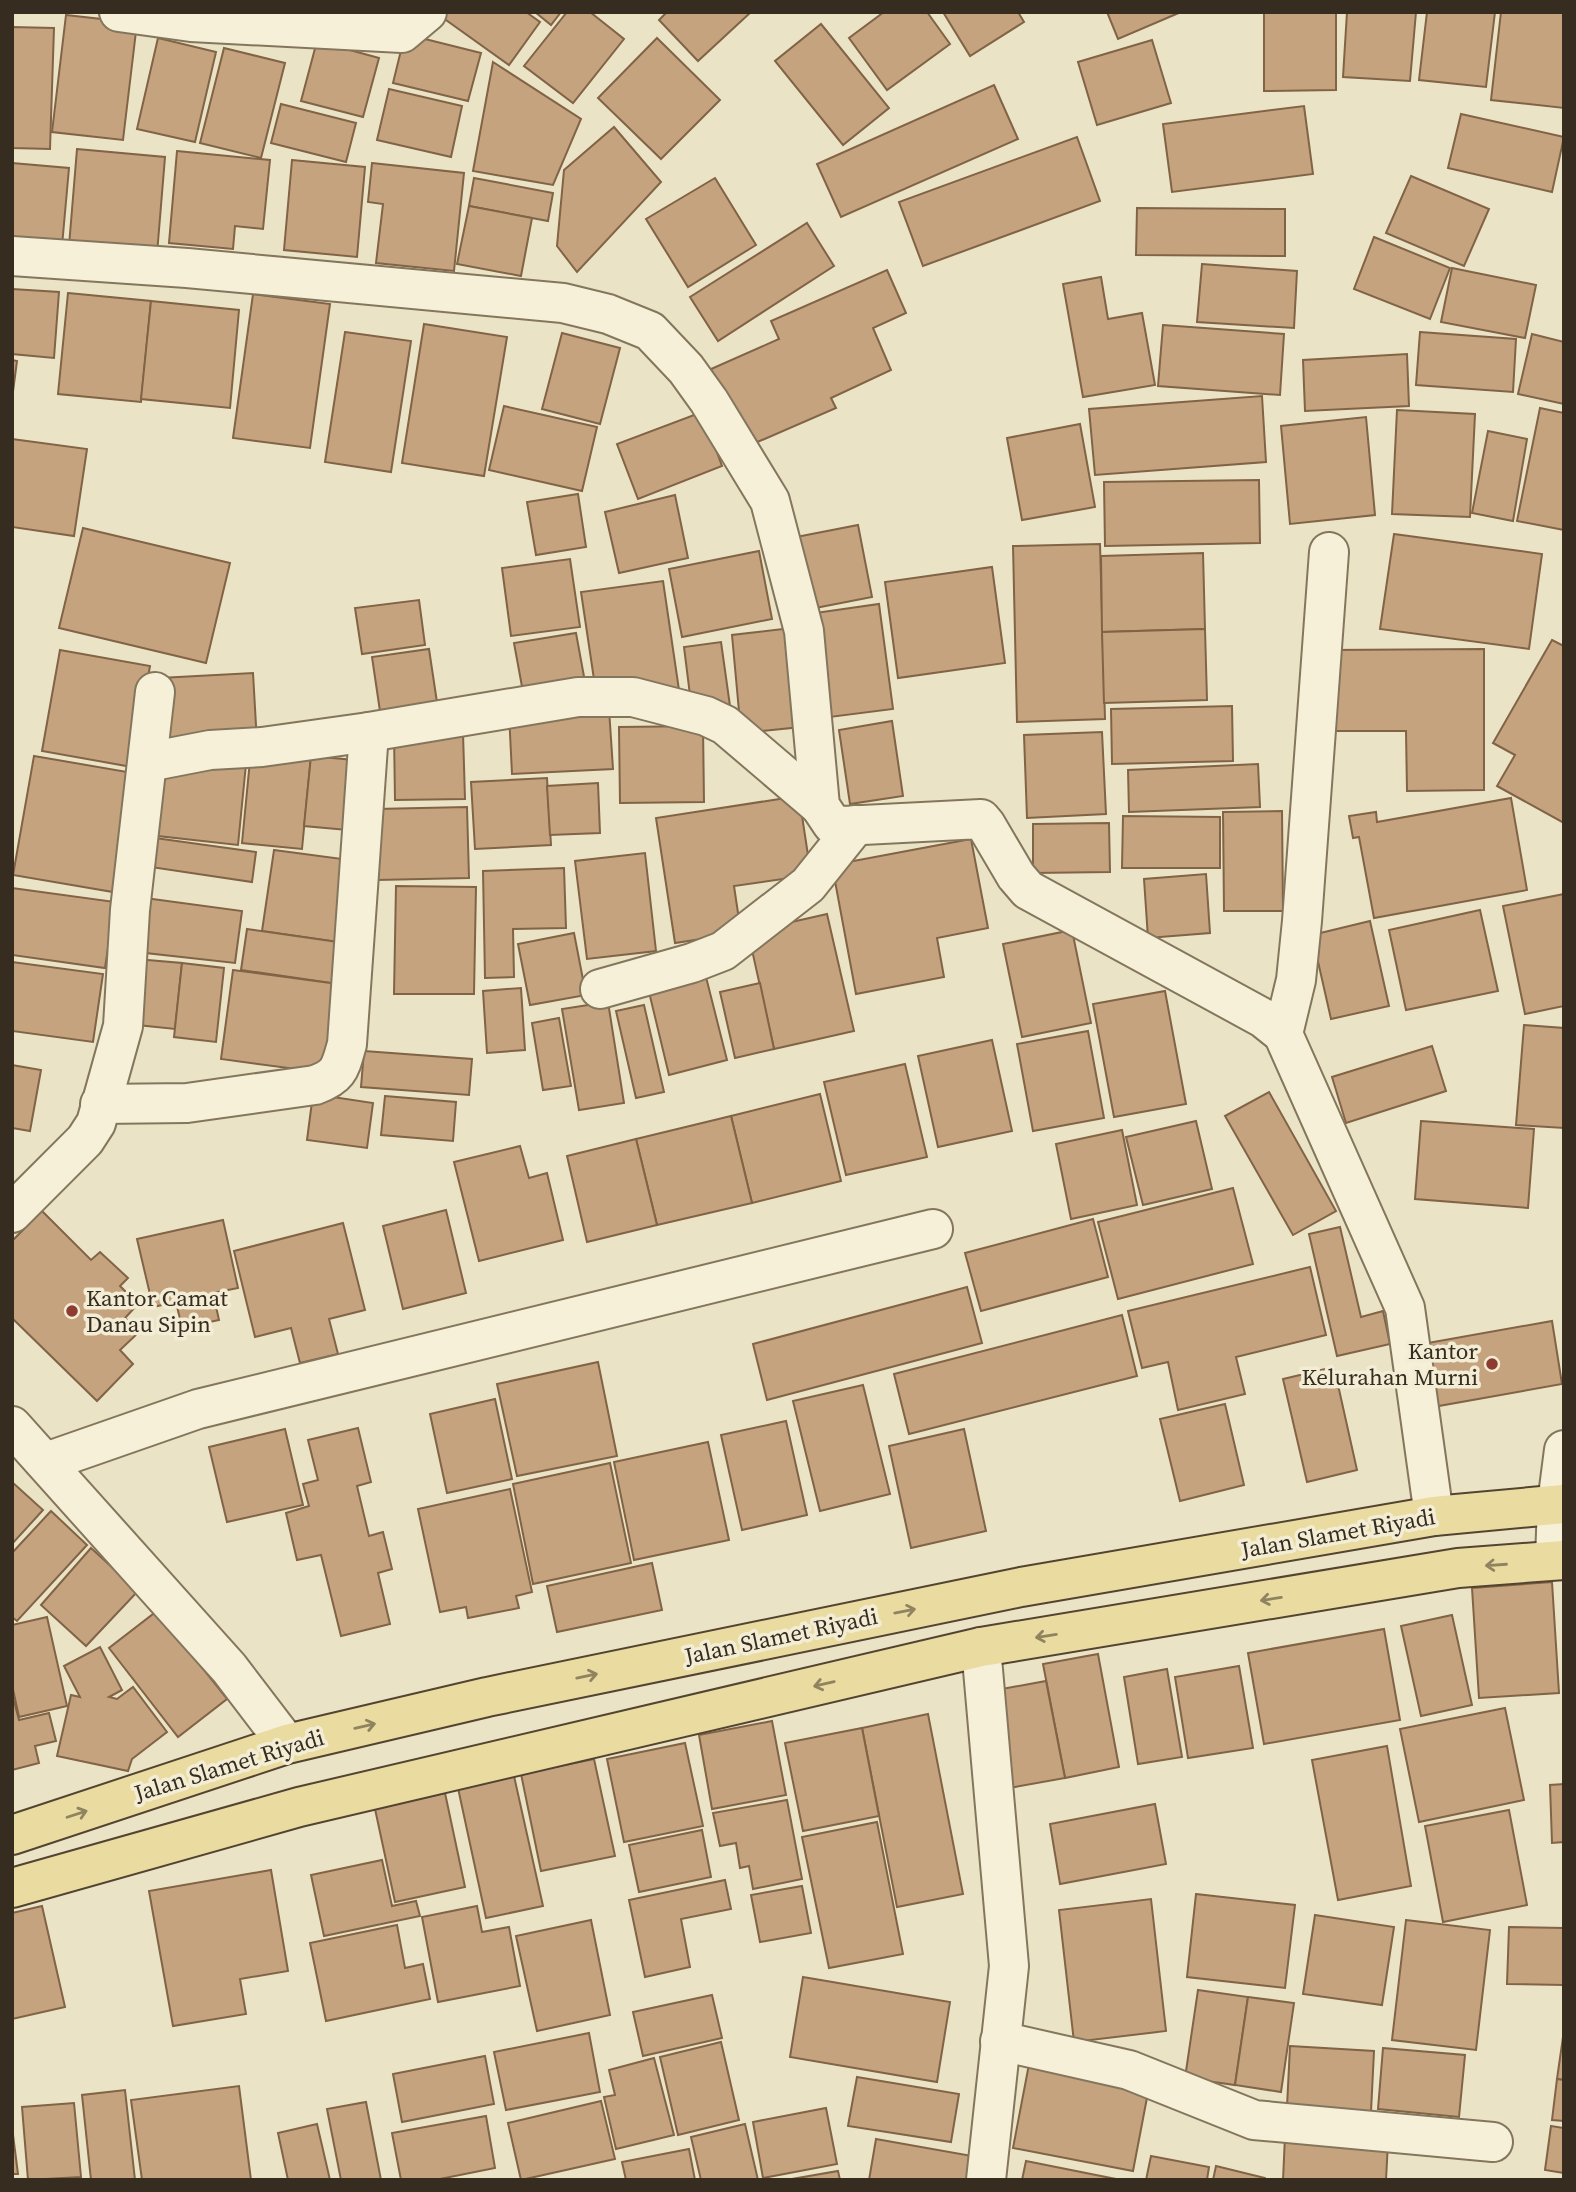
<svg xmlns="http://www.w3.org/2000/svg" width="1576" height="2192" font-family="'Source Serif 4',serif">
	<rect width="100%" height="100%" fill="#ebe3c6"/>
	<g fill="#c6a37f" stroke="#816345" stroke-width="2">
		<polygon points="441,12 526,12 540,22 509,65 439,15"/>
		<polygon points="535,12 561,12 551,25"/>
		<polygon points="567,12 590,12 624,39 573,103 524,66"/>
		<polygon points="667,12 751,12 698,61 659,20"/>
		<polygon points="884,12 927,12 950,44 887,90 849,38"/>
		<polygon points="943,12 1018,12 1024,22 970,56"/>
		<polygon points="1107,12 1181,12 1118,39"/>
		<polygon points="1264,12 1336,12 1336,90 1264,91"/>
		<polygon points="1347,12 1416,12 1410,81 1343,77"/>
		<polygon points="1427,12 1495,12 1486,87 1419,80"/>
		<polygon points="1501,12 1564,12 1564,108 1491,100"/>
		<polygon points="66,15 137,23 123,140 52,132"/>
		<polygon points="821,24 889,108 843,145 775,61"/>
		<polygon points="12,27 54,28 50,149 12,148"/>
		<polygon points="405,34 481,53 468,101 393,83"/>
		<polygon points="158,38 216,52 195,142 137,129"/>
		<polygon points="657,38 720,100 661,159 598,98"/>
		<polygon points="1152,40 1171,103 1097,125 1078,62"/>
		<polygon points="317,41 379,58 363,117 301,101"/>
		<polygon points="224,48 285,63 261,158 200,143"/>
		<polygon points="493,62 581,119 553,185 473,171"/>
		<polygon points="994,85 1018,139 841,217 817,164"/>
		<polygon points="389,89 462,106 451,157 377,140"/>
		<polygon points="281,104 356,123 346,162 271,143"/>
		<polygon points="1304,106 1313,174 1172,192 1163,124"/>
		<polygon points="1461,114 1564,137 1552,192 1448,168"/>
		<polygon points="614,127 661,182 577,272 557,246 564,170"/>
		<polygon points="1077,137 1100,201 923,266 899,202"/>
		<polygon points="77,149 165,157 157,254 69,246"/>
		<polygon points="177,151 270,160 263,229 235,226 233,249 169,243"/>
		<polygon points="292,160 365,167 357,257 284,250"/>
		<polygon points="12,163 69,168 62,246 12,242"/>
		<polygon points="372,163 464,173 454,271 376,263 383,204 368,202"/>
		<polygon points="1411,176 1489,209 1464,266 1386,233"/>
		<polygon points="474,178 553,193 548,221 469,206"/>
		<polygon points="715,178 756,245 688,287 646,219"/>
		<polygon points="469,206 532,218 521,276 457,264"/>
		<polygon points="1137,208 1285,209 1285,256 1136,255"/>
		<polygon points="807,223 834,266 718,341 690,297"/>
		<polygon points="1374,237 1450,268 1430,319 1354,289"/>
		<polygon points="1202,264 1297,271 1294,328 1197,322"/>
		<polygon points="1452,268 1536,285 1525,338 1441,322"/>
		<polygon points="887,270 906,313 873,328 891,370 831,398 836,408 746,447 711,369 779,339 771,321"/>
		<polygon points="1101,277 1108,319 1142,313 1155,385 1083,397 1063,284"/>
		<polygon points="12,289 59,292 54,358 12,354"/>
		<polygon points="68,293 151,301 141,402 58,394"/>
		<polygon points="253,294 330,304 310,448 233,438"/>
		<polygon points="151,301 239,310 230,408 141,399"/>
		<polygon points="424,324 507,337 484,476 402,463"/>
		<polygon points="1163,325 1284,334 1280,395 1158,386"/>
		<polygon points="345,332 411,341 391,472 325,462"/>
		<polygon points="1420,332 1516,339 1513,392 1416,385"/>
		<polygon points="562,333 620,348 600,424 542,409"/>
		<polygon points="1532,334 1564,342 1564,404 1518,394"/>
		<polygon points="1407,354 1409,406 1305,411 1303,360"/>
		<polygon points="12,360 17,361 12,399"/>
		<polygon points="1262,396 1266,462 1095,475 1089,409"/>
		<polygon points="504,406 597,427 582,491 489,470"/>
		<polygon points="1540,408 1564,413 1564,530 1517,521"/>
		<polygon points="1397,410 1475,414 1470,517 1392,514"/>
		<polygon points="702,412 722,466 638,499 617,444"/>
		<polygon points="1366,417 1375,515 1290,524 1281,426"/>
		<polygon points="1080,424 1095,507 1022,520 1007,438"/>
		<polygon points="1488,431 1527,439 1513,521 1472,513"/>
		<polygon points="12,439 87,449 74,536 12,527"/>
		<polygon points="1259,480 1260,543 1105,546 1104,482"/>
		<polygon points="578,494 586,547 536,555 527,502"/>
		<polygon points="675,495 688,558 619,573 605,512"/>
		<polygon points="858,525 872,597 805,610 791,538"/>
		<polygon points="83,528 230,563 206,663 59,628"/>
		<polygon points="1394,534 1542,554 1529,649 1380,629"/>
		<polygon points="1100,544 1105,719 1017,722 1013,546"/>
		<polygon points="759,551 772,619 682,637 669,569"/>
		<polygon points="1203,553 1205,629 1102,632 1101,556"/>
		<polygon points="570,559 580,627 511,636 502,568"/>
		<polygon points="992,567 1005,663 898,678 885,582"/>
		<polygon points="663,581 679,690 595,686 581,592"/>
		<polygon points="419,600 425,645 362,654 355,608"/>
		<polygon points="879,604 893,709 830,717 815,613"/>
		<polygon points="791,628 801,727 741,733 732,635"/>
		<polygon points="1205,629 1207,700 1104,703 1102,632"/>
		<polygon points="576,633 585,682 523,692 514,643"/>
		<polygon points="1552,640 1564,646 1564,823 1497,786 1515,755 1493,743"/>
		<polygon points="721,642 730,706 692,711 684,647"/>
		<polygon points="429,649 438,709 381,718 372,657"/>
		<polygon points="1484,649 1484,790 1407,791 1406,731 1328,731 1328,650"/>
		<polygon points="60,650 150,666 132,767 42,751"/>
		<polygon points="253,673 257,743 163,748 160,678"/>
		<polygon points="1232,706 1233,761 1112,764 1111,709"/>
		<polygon points="609,709 613,769 512,774 509,713"/>
		<polygon points="892,721 903,796 850,804 839,730"/>
		<polygon points="703,726 704,802 620,803 619,727"/>
		<polygon points="1102,732 1106,814 1027,818 1024,735"/>
		<polygon points="463,733 465,799 395,800 394,734"/>
		<polygon points="251,750 311,756 302,849 242,843"/>
		<polygon points="34,756 133,773 113,892 13,875"/>
		<polygon points="311,756 354,760 347,830 304,826"/>
		<polygon points="194,758 246,764 238,845 149,835 156,769"/>
		<polygon points="1258,764 1260,807 1129,812 1128,770"/>
		<polygon points="547,778 551,845 475,849 471,782"/>
		<polygon points="598,783 600,833 550,835 547,786"/>
		<polygon points="799,796 811,875 734,886 741,933 675,943 656,818"/>
		<polygon points="1511,798 1527,890 1374,918 1359,837 1353,838 1349,816 1376,812 1377,822"/>
		<polygon points="467,807 469,878 377,880 376,809"/>
		<polygon points="1282,811 1283,911 1224,911 1223,812"/>
		<polygon points="1123,816 1220,817 1220,868 1122,868"/>
		<polygon points="1109,823 1110,872 1033,873 1033,824"/>
		<polygon points="148,837 256,852 252,882 144,866"/>
		<polygon points="971,839 988,928 937,938 944,977 856,994 832,865"/>
		<polygon points="274,850 350,860 338,942 262,931"/>
		<polygon points="645,853 656,951 587,959 575,861"/>
		<polygon points="564,868 566,928 513,929 514,977 485,978 483,871"/>
		<polygon points="1206,874 1210,933 1148,938 1144,879"/>
		<polygon points="396,886 476,887 474,994 394,994"/>
		<polygon points="12,888 115,902 105,968 12,955"/>
		<polygon points="1564,894 1564,1006 1525,1014 1503,906"/>
		<polygon points="145,898 242,911 235,963 137,952"/>
		<polygon points="1480,910 1498,991 1406,1010 1389,930"/>
		<polygon points="827,914 854,1031 774,1049 748,932"/>
		<polygon points="1370,921 1389,1006 1331,1019 1312,935"/>
		<polygon points="247,929 345,943 338,984 241,970"/>
		<polygon points="1072,930 1091,1023 1022,1037 1003,944"/>
		<polygon points="574,933 586,995 530,1005 518,944"/>
		<polygon points="136,959 182,963 175,1029 128,1024"/>
		<polygon points="12,962 103,974 93,1042 12,1031"/>
		<polygon points="182,963 224,968 216,1042 174,1037"/>
		<polygon points="233,970 338,984 326,1073 221,1059"/>
		<polygon points="706,977 727,1060 669,1075 649,992"/>
		<polygon points="760,983 774,1049 735,1058 720,992"/>
		<polygon points="521,988 525,1050 487,1053 483,991"/>
		<polygon points="1165,991 1186,1104 1114,1117 1093,1004"/>
		<polygon points="608,1002 624,1103 579,1110 562,1009"/>
		<polygon points="644,1005 664,1092 636,1098 616,1011"/>
		<polygon points="559,1018 571,1086 543,1090 532,1023"/>
		<polygon points="1524,1025 1564,1028 1564,1128 1516,1125"/>
		<polygon points="1088,1031 1104,1118 1033,1131 1017,1044"/>
		<polygon points="992,1040 1012,1131 938,1147 918,1056"/>
		<polygon points="1432,1046 1446,1091 1346,1123 1332,1077"/>
		<polygon points="364,1051 472,1059 469,1095 361,1087"/>
		<polygon points="905,1064 927,1157 846,1175 824,1082"/>
		<polygon points="12,1065 41,1070 30,1131 12,1128"/>
		<polygon points="1269,1092 1336,1211 1293,1235 1225,1116"/>
		<polygon points="313,1094 373,1103 367,1148 307,1140"/>
		<polygon points="820,1094 841,1181 752,1203 731,1116"/>
		<polygon points="385,1096 456,1102 453,1141 381,1135"/>
		<polygon points="731,1116 752,1203 657,1225 636,1139"/>
		<polygon points="1196,1121 1212,1189 1143,1205 1126,1137"/>
		<polygon points="1421,1121 1534,1129 1528,1208 1415,1199"/>
		<polygon points="1122,1130 1137,1205 1071,1219 1056,1144"/>
		<polygon points="636,1139 657,1225 587,1242 567,1156"/>
		<polygon points="520,1146 529,1178 547,1173 563,1240 479,1261 454,1162"/>
		<polygon points="1233,1188 1253,1264 1118,1299 1098,1222"/>
		<polygon points="446,1210 466,1293 403,1309 383,1226"/>
		<polygon points="42,1211 91,1260 100,1252 128,1278 120,1286 138,1304 125,1318 139,1332 120,1350 133,1364 97,1401 12,1318 12,1241"/>
		<polygon points="1093,1219 1108,1277 981,1311 965,1253"/>
		<polygon points="223,1220 238,1288 213,1293 219,1320 182,1328 176,1302 153,1307 137,1239"/>
		<polygon points="343,1223 365,1310 329,1319 338,1354 300,1363 291,1328 255,1337 234,1251"/>
		<polygon points="1340,1227 1361,1317 1383,1311 1390,1344 1337,1356 1309,1234"/>
		<polygon points="1310,1267 1326,1335 1236,1357 1245,1394 1178,1410 1168,1362 1142,1368 1128,1311"/>
		<polygon points="967,1287 982,1343 767,1400 753,1344"/>
		<polygon points="1122,1315 1137,1376 909,1434 894,1374"/>
		<polygon points="1552,1321 1562,1384 1433,1407 1422,1344"/>
		<polygon points="598,1362 617,1456 517,1476 497,1384"/>
		<polygon points="1334,1367 1357,1470 1307,1482 1283,1379"/>
		<polygon points="863,1385 890,1494 820,1511 793,1401"/>
		<polygon points="495,1399 512,1479 447,1493 430,1414"/>
		<polygon points="1225,1404 1244,1485 1180,1501 1160,1419"/>
		<polygon points="786,1421 807,1515 742,1530 721,1435"/>
		<polygon points="358,1428 371,1482 357,1486 369,1536 383,1532 392,1569 378,1573 390,1624 341,1636 321,1555 297,1560 286,1513 309,1506 303,1484 318,1480 308,1440"/>
		<polygon points="285,1429 303,1505 227,1522 209,1447"/>
		<polygon points="964,1429 986,1531 911,1548 889,1446"/>
		<polygon points="708,1442 729,1540 634,1560 614,1462"/>
		<polygon points="610,1463 631,1563 533,1584 513,1484"/>
		<polygon points="12,1482 43,1510 12,1544"/>
		<polygon points="510,1489 532,1592 516,1596 519,1608 468,1618 466,1607 440,1612 418,1509"/>
		<polygon points="51,1511 87,1545 17,1621 12,1617 12,1553"/>
		<polygon points="91,1548 138,1591 86,1646 41,1605"/>
		<polygon points="652,1563 662,1610 557,1632 547,1586"/>
		<polygon points="1552,1582 1559,1693 1479,1698 1472,1588"/>
		<polygon points="157,1611 227,1699 178,1737 109,1648"/>
		<polygon points="1452,1615 1472,1705 1421,1716 1401,1626"/>
		<polygon points="47,1617 67,1706 19,1717 12,1685 12,1625"/>
		<polygon points="1384,1629 1400,1720 1264,1744 1248,1653"/>
		<polygon points="100,1647 122,1690 109,1697 117,1699 133,1687 167,1732 132,1759 128,1771 57,1756 71,1695 80,1697 64,1666"/>
		<polygon points="1098,1654 1119,1767 1065,1778 1043,1664"/>
		<polygon points="1239,1666 1253,1748 1188,1758 1175,1677"/>
		<polygon points="1167,1669 1182,1757 1138,1764 1124,1677"/>
		<polygon points="1046,1681 1065,1778 1009,1788 991,1691"/>
		<polygon points="14,1701 19,1720 49,1713 56,1741 35,1746 39,1763 12,1770 12,1702"/>
		<polygon points="1505,1708 1524,1800 1419,1822 1400,1729"/>
		<polygon points="928,1714 963,1894 897,1907 862,1728"/>
		<polygon points="772,1721 786,1795 712,1809 699,1735"/>
		<polygon points="862,1728 879,1816 803,1831 785,1743"/>
		<polygon points="685,1743 703,1826 624,1842 607,1759"/>
		<polygon points="1387,1746 1411,1886 1338,1900 1312,1760"/>
		<polygon points="594,1759 615,1856 541,1871 521,1774"/>
		<polygon points="514,1776 543,1906 486,1918 458,1788"/>
		<polygon points="1564,1784 1564,1842 1552,1843 1550,1785"/>
		<polygon points="445,1793 465,1887 395,1902 375,1809"/>
		<polygon points="787,1800 802,1879 753,1889 749,1866 740,1868 736,1843 720,1846 713,1813"/>
		<polygon points="1155,1804 1166,1864 1060,1884 1050,1824"/>
		<polygon points="1509,1810 1527,1905 1443,1922 1425,1826"/>
		<polygon points="877,1822 903,1954 829,1968 802,1837"/>
		<polygon points="702,1830 711,1877 639,1892 629,1845"/>
		<polygon points="382,1860 392,1906 416,1901 420,1916 324,1936 311,1875"/>
		<polygon points="271,1870 288,1971 240,1979 246,2014 173,2026 149,1891"/>
		<polygon points="725,1880 731,1909 681,1919 690,1967 645,1977 629,1900"/>
		<polygon points="802,1886 811,1933 760,1942 751,1895"/>
		<polygon points="1196,1894 1295,1905 1285,1988 1187,1977"/>
		<polygon points="1151,1899 1166,2031 1074,2042 1059,1910"/>
		<polygon points="42,1906 65,2007 12,2019 12,1913"/>
		<polygon points="477,1906 482,1932 509,1927 520,1986 438,2002 422,1917"/>
		<polygon points="1315,1915 1394,1927 1382,2005 1303,1994"/>
		<polygon points="591,1920 610,2015 537,2031 516,1936"/>
		<polygon points="1406,1920 1490,1930 1476,2050 1392,2040"/>
		<polygon points="397,1925 405,1968 423,1964 430,1999 326,2021 310,1943"/>
		<polygon points="1509,1927 1564,1928 1564,1985 1507,1984"/>
		<polygon points="803,1977 950,2002 937,2082 790,2057"/>
		<polygon points="1198,1990 1248,1997 1235,2085 1185,2078"/>
		<polygon points="712,1995 722,2038 643,2056 633,2012"/>
		<polygon points="1248,1997 1294,2003 1281,2092 1235,2085"/>
		<polygon points="1564,2030 1564,2080 1557,2079"/>
		<polygon points="589,2033 600,2092 506,2110 494,2052"/>
		<polygon points="721,2042 739,2120 678,2135 660,2057"/>
		<polygon points="1290,2046 1374,2051 1371,2112 1287,2107"/>
		<polygon points="1383,2048 1465,2055 1459,2117 1378,2109"/>
		<polygon points="485,2056 494,2104 402,2122 393,2074"/>
		<polygon points="654,2058 674,2135 616,2149 604,2097 615,2095 609,2070"/>
		<polygon points="1030,2059 1150,2082 1133,2171 1013,2148"/>
		<polygon points="857,2077 959,2094 951,2142 848,2126"/>
		<polygon points="1557,2079 1564,2080 1564,2121 1552,2120"/>
		<polygon points="239,2086 251,2180 142,2180 131,2100"/>
		<polygon points="125,2090 135,2180 91,2180 82,2095"/>
		<polygon points="601,2101 615,2159 521,2180 508,2123"/>
		<polygon points="366,2102 381,2180 341,2180 327,2109"/>
		<polygon points="74,2103 81,2177 28,2180 22,2107"/>
		<polygon points="826,2108 837,2164 763,2178 753,2122"/>
		<polygon points="486,2116 495,2168 435,2180 401,2180 392,2133"/>
		<polygon points="317,2124 330,2180 288,2180 278,2133"/>
		<polygon points="745,2124 758,2180 701,2180 691,2137"/>
		<polygon points="1551,2126 1564,2128 1564,2173 1545,2170"/>
		<polygon points="12,2127 18,2174 12,2174"/>
		<polygon points="1285,2136 1388,2142 1386,2180 1283,2180"/>
		<polygon points="876,2139 972,2156 968,2180 869,2180"/>
		<polygon points="689,2149 695,2180 626,2180 622,2162"/>
		<polygon points="1151,2156 1209,2167 1207,2180 1146,2180"/>
		<polygon points="1026,2161 1121,2180 1022,2180"/>
		<polygon points="1216,2166 1265,2178 1265,2180 1213,2180"/>
		<polygon points="838,2171 840,2180 786,2180"/>
	</g>
	<g fill="none" stroke-linecap="round" stroke-linejoin="round">
		<defs>
			<g id="minor">
				<polyline points="119,12 191,22 402,33 427,12"/>
				<polyline points="12,256 187,268 563,303 608,314 650,331 686,369 709,401 770,501 804,631 820,806 832,824 843,826 981,819 986,825 1016,876 1028,890 1263,1018 1283,1034 1405,1308 1434,1516"/>
				<polyline points="148,762 210,750 262,747 369,732 578,697 633,697 706,716 725,725 820,806"/>
				<polyline points="600,989 692,963 723,951 808,885 856,825"/>
				<polyline points="1283,1034 1296,980 1302,921 1329,552"/>
				<path d="M100,1104L187,1103L315,1085C340,1076 340,1068 347,1044L369,732"/>
				<polyline points="12,1213 85,1140 96,1123 123,1026 130,910 155,692"/>
				<polyline points="12,1426 229,1668 287,1744"/>
				<polyline points="46,1462 198,1409 933,1229"/>
				<polyline points="1555,1560 1557,1504 1564,1450"/>
				<polyline points="981,1647 1009,1966 986,2180"/>
				<polyline points="1000,2041 1129,2070 1254,2120 1493,2142"/>
			</g>
			<g id="major">
				<polyline points="12,1835 287,1744 487,1697 1021,1587 1434,1516 1564,1504"/>
				<polyline points="12,1888 299,1807 981,1647 1458,1568 1564,1560"/>
			</g>
		</defs>
		<use href="#minor" stroke="#84765d" stroke-width="42"/>
		<use href="#major" stroke="#534431" stroke-width="42"/>
		<use href="#minor" stroke="#f6f0d8" stroke-width="38"/>
		<use href="#major" stroke="#eadba1" stroke-width="38"/>
	</g>
	<defs><path id="oneway-shaft" d="M-6 0H5M1.5-3L5.5 0L1.5 3" fill="none" stroke-width="1.6" stroke-linecap="round" stroke-linejoin="round" transform="scale(1.75)"/></defs>
	<g stroke="#908460">
		<use href="#oneway-shaft" transform="translate(1496 1565) rotate(176)"/>
		<use href="#oneway-shaft" transform="translate(1271 1599) rotate(171)"/>
		<use href="#oneway-shaft" transform="translate(905 1611) rotate(-11)"/>
		<use href="#oneway-shaft" transform="translate(1046 1636) rotate(171)"/>
		<use href="#oneway-shaft" transform="translate(587 1676) rotate(-12)"/>
		<use href="#oneway-shaft" transform="translate(824 1684) rotate(167)"/>
		<use href="#oneway-shaft" transform="translate(365 1726) rotate(-13)"/>
		<use href="#oneway-shaft" transform="translate(77 1814) rotate(-18)"/>
	</g>
	<g fill="#8e3b32" stroke="#f3edd5" stroke-width="2.5">
		<circle cx="72" cy="1311" r="7"/>
		<circle cx="1492" cy="1364" r="7"/>
	</g>
	<g text-anchor="middle" dominant-baseline="central" stroke-width="7" stroke-linejoin="round" paint-order="stroke">
		<g font-size="23" fill="#362d20" stroke="#f3edd5" text-anchor="start">
			<text x="86" y="1298">Kantor Camat<tspan x="86" dy="26">Danau Sipin</tspan></text>
			<text x="1478" y="1351" text-anchor="end">Kantor<tspan x="1478" dy="26">Kelurahan Murni</tspan></text>
		</g>
		<g font-size="23" fill="#362d20" stroke="#f3edd5">
			<text transform="translate(1338 1533) rotate(-10)">Jalan Slamet Riyadi</text>
			<text transform="translate(781 1636) rotate(-12)">Jalan Slamet Riyadi</text>
			<text transform="translate(229 1765) rotate(-17)">Jalan Slamet Riyadi</text>
		</g>
	</g>
	<rect width="1576" height="2192" fill="none" stroke="#362d20" stroke-width="28"/>
</svg>
